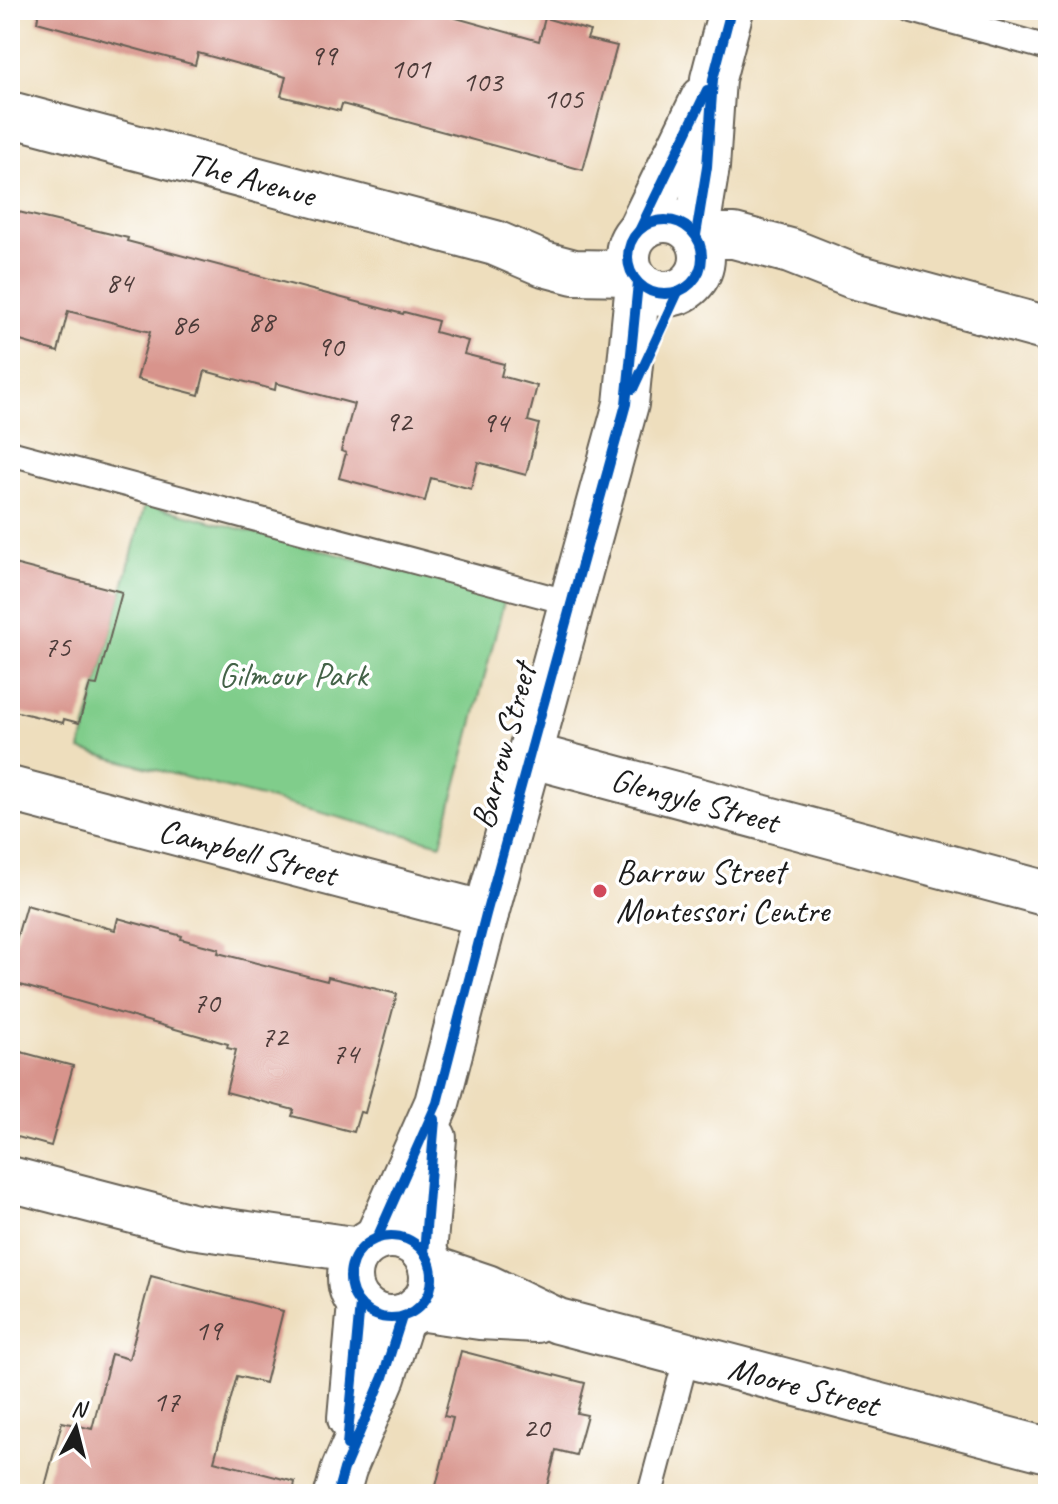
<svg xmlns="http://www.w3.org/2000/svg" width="1058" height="1504" font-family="Caveat,sans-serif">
	<rect width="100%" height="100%" fill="#fff"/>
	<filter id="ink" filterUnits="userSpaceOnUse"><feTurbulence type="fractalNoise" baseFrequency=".0125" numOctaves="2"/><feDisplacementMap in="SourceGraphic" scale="16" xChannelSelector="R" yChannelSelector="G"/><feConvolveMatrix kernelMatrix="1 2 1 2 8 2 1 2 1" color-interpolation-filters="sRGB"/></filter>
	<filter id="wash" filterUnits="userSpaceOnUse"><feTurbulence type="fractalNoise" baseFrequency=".006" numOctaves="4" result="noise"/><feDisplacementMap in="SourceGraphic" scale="32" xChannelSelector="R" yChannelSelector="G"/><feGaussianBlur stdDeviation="1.8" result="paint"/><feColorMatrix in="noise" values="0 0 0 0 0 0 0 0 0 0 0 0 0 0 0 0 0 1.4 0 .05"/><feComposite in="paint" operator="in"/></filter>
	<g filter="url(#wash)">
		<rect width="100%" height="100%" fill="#eedebd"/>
		<polygon fill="#80cd8b" stroke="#4e7454" stroke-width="2" points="145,504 505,598 441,844 80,750"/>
		<g id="blocks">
			<g fill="#d8948c">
				<polygon points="39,10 450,10 449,16 539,41 545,18 590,31 587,39 617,46 583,170 342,104 340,111 281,96 286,77 198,53 195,65 37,22"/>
				<polygon points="10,210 128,238 127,241 403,314 404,312 438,321 435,332 468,341 464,354 504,364 501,376 537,386 528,421 539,424 526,475 478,462 471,489 431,478 425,501 339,478 346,453 341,451 354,404 276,383 275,390 205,371 199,395 137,379 150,332 68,311 58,352 10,338"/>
				<polygon points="10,563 122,592 97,685 90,684 79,723 64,719 63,723 10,710"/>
				<polygon points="26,905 115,930 118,918 182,936 181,939 219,949 218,953 327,981 328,977 397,994 365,1113 360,1112 354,1132 292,1116 294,1110 226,1092 236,1050 227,1048 228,1044 10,982 10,961"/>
				<polygon points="10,1049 73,1066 51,1146 10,1135"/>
				<polygon points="151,1276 283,1311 265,1383 237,1376 214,1461 295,1482 293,1494 43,1494 62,1422 92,1429 111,1354 129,1359"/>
				<polygon points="461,1351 585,1383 577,1413 587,1415 576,1455 556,1450 545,1494 434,1494 453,1418 444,1416"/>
			</g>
		</g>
	</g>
	<g filter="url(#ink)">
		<use href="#blocks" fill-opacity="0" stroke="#666054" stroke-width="2"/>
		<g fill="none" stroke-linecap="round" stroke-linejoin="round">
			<defs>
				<g id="service">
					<polyline points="912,10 1048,48"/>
					<polyline points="10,453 571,603"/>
					<polyline points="650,1494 687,1355"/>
				</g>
				<g id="minor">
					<path id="s1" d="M10,114L495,243L544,264L574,272L631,273"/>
					<circle cx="665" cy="257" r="37"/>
					<polyline points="640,229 703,99"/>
					<polyline points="696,235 707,167 713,79 731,10"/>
					<polyline points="697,236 734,236 790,251 853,276 1048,329"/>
					<path id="s2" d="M529,755L1048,894"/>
					<path id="s3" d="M10,789L486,914"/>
					<polyline points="10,1179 191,1226 360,1250"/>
					<circle cx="391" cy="1277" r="41"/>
					<polyline points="377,1238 437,1103 486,914 626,404 638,283"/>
					<polyline points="424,1253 434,1138"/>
					<path id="s4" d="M431,1268L487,1287L558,1321L1048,1450"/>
					<polyline points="417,1308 480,1317 536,1320"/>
					<polyline points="350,1418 360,1304"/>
					<polyline points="337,1494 344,1469 383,1377 402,1317"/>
				</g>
			</defs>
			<use href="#service" stroke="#666054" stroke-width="28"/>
			<use href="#minor" stroke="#666054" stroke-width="48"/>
			<use href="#service" stroke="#fff" stroke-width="24"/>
			<use href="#minor" stroke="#fff" stroke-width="44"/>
			<defs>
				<g id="cycleway">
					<circle cx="665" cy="257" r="37"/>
					<polyline points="640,229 707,90"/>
					<polyline points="696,235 707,167 713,79 731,10"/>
					<polyline points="633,389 678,292"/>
					<circle cx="391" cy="1277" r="41"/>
					<polyline points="377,1238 437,1103 486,914 626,404 638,283"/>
					<polyline points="424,1253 435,1119"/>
					<polyline points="347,1445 360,1304"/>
					<polyline points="337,1494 344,1469 383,1377 402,1317"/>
				</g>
			</defs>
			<use href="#cycleway" stroke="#fff" stroke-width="15"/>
			<use href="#cycleway" stroke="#0057b8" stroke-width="10"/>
		</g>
	</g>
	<circle fill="#d1495b" stroke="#fff" stroke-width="3" cx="600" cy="891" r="8"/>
	<g text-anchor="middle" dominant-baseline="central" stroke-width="7" stroke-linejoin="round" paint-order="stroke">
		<g font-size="30" fill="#4b3a38">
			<text x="323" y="55">99</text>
			<text x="410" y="68">101</text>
			<text x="482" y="81">103</text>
			<text x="563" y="98">105</text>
			<text x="119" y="282">84</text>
			<text x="261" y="321">88</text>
			<text x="185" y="324">86</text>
			<text x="330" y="346">90</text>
			<text x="398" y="421">92</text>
			<text x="495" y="422">94</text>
			<text x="57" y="646">75</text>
			<text x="206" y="1002">70</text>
			<text x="274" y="1036">72</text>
			<text x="345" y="1053">74</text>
			<text x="208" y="1330">19</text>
			<text x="166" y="1401">17</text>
			<text x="536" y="1427">20</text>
		</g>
		<g font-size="34" fill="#1c1c1c" stroke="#fff">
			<text stroke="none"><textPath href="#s1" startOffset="250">The Avenue</textPath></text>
			<text transform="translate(503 746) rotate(-75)">Barrow Street</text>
			<text stroke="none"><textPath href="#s2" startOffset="172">Glengyle Street</textPath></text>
			<text stroke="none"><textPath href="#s3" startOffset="246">Campbell Street</textPath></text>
			<text stroke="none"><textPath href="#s4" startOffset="392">Moore Street</textPath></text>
		</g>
		<g font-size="34" fill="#446348" stroke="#fff">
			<text x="293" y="674">Gilmour Park</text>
		</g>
		<g font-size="34" fill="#1c1c1c" stroke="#fff" text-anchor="start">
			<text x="616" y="871">Barrow Street<tspan x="616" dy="39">Montessori Centre</tspan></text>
		</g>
	</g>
	<rect width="1058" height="1504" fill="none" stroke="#fff" stroke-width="40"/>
	<g transform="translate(76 1428) rotate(7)" stroke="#ffffff" stroke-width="6" paint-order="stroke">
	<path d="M0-6L14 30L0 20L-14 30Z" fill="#1c1c1c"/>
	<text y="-12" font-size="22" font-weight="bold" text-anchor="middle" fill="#1c1c1c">N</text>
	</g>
</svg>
